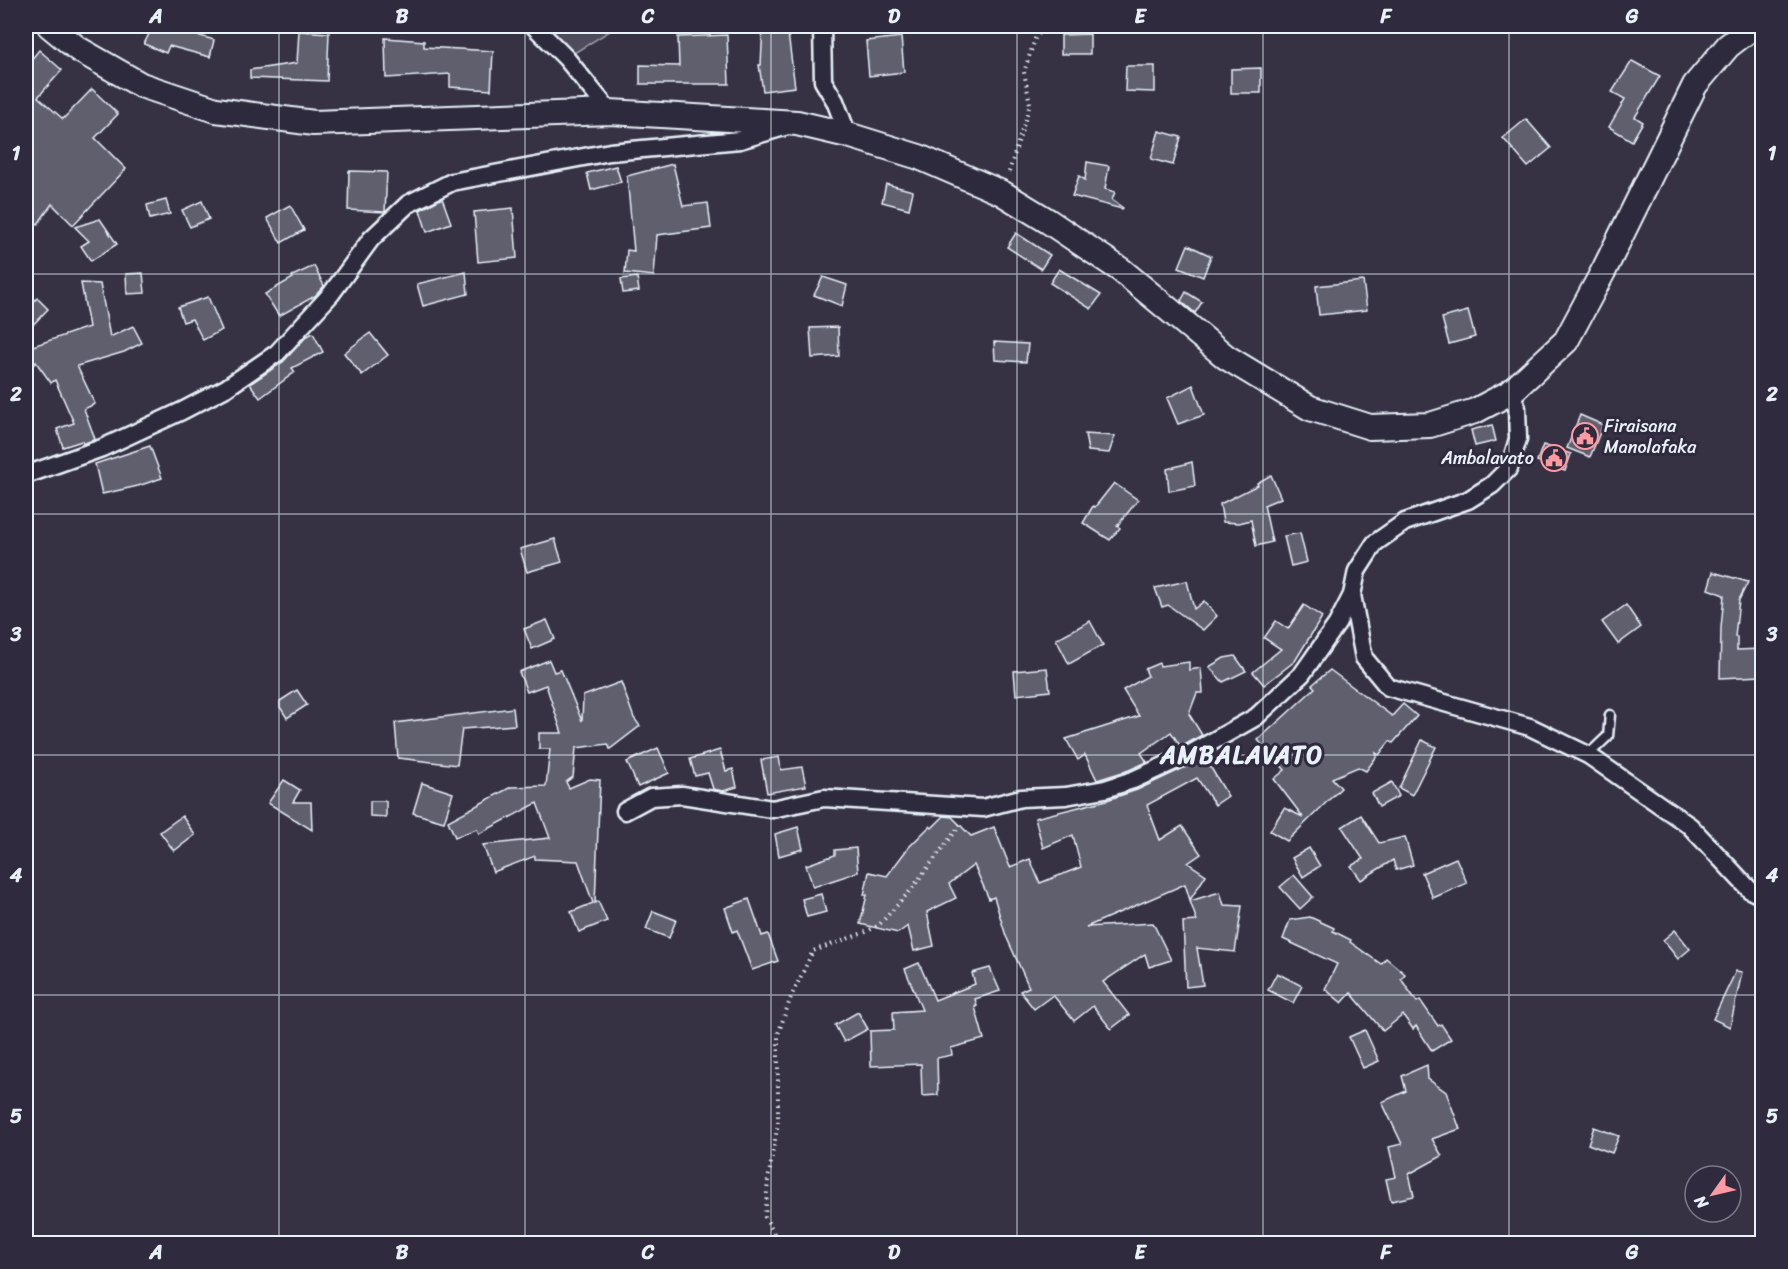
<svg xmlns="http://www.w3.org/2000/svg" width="1788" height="1269" font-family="Sriracha,sans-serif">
	<rect width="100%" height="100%" fill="#363244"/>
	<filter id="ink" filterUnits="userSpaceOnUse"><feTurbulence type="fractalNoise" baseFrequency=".0167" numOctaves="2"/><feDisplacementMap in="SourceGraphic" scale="12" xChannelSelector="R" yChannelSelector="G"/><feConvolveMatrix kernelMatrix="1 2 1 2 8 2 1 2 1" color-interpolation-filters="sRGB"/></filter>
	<g filter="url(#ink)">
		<polygon fill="#4d4b5c" stroke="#9a9eaa" stroke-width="1.5" points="534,26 618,26 566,58"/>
		<g fill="#605e6e" stroke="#e8f1f8" stroke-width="1.5">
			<polygon points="153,26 167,26 214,40 210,57 169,46 166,53 144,44"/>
			<polygon points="763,26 787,26 795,87 763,91 759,65 761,65"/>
			<polygon points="299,31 329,33 327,81 250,78 250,70 297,63"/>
			<polygon points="1090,34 1090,54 1061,54 1061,35"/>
			<polygon points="727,35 729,84 640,84 640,65 679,66 678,37"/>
			<polygon points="901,37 904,72 869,76 866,41"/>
			<polygon points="385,38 424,41 424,47 493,51 491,90 450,87 450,74 386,78"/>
			<polygon points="39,50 62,70 38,97 63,119 92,89 118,114 95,138 126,169 73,225 52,204 38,224 26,216 26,66"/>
			<polygon points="1632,61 1660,76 1635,117 1643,122 1632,141 1609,127 1625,99 1612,92"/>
			<polygon points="1126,66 1155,66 1155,92 1125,91"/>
			<polygon points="1261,68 1261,93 1231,93 1231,69"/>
			<polygon points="1526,119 1551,148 1528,167 1503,138"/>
			<polygon points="1159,131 1181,137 1173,165 1151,159"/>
			<polygon points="1087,162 1109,166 1105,189 1115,192 1112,200 1123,208 1122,209 1072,196 1079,176 1085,180"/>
			<polygon points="673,164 683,206 708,203 711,228 657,235 654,276 625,273 627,250 634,251 627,176"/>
			<polygon points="616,166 621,182 591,190 587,173"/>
			<polygon points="349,171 387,172 385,212 348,210"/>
			<polygon points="886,184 913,191 909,209 882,202"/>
			<polygon points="442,198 451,223 427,232 420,210"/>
			<polygon points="166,200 170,214 150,219 147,205"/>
			<polygon points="202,201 209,219 190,227 182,210"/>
			<polygon points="290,205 304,230 281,243 267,218"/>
			<polygon points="513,208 517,258 478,262 474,212"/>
			<polygon points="100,219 117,244 91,261 81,246 89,241 75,227"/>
			<polygon points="1016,233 1050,255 1041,269 1007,247"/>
			<polygon points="1188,245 1211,256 1203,277 1179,267"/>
			<polygon points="314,266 324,286 315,296 279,316 265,294 293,278 292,276"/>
			<polygon points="1059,269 1101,295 1091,309 1050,283"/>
			<polygon points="466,272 468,294 423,306 417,284"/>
			<polygon points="143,273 145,293 127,294 126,274"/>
			<polygon points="637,277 639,291 623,293 621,279"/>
			<polygon points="823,277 847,285 842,306 814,295"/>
			<polygon points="1363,281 1367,310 1319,315 1316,286"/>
			<polygon points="81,283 100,284 110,337 133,326 142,343 124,352 77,366 95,404 84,409 95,439 83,444 82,441 63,447 57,429 74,423 55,380 51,383 36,362 26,372 26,351 27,348 89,327"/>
			<polygon points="1186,292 1202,302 1195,313 1181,301"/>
			<polygon points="208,297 222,330 203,340 192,319 183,322 178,307"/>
			<polygon points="37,298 48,309 26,332 26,310"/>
			<polygon points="1468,311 1475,337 1449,344 1442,318"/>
			<polygon points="838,327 839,356 812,358 810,328"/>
			<polygon points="313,333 323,352 292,368 295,372 260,398 250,384 283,362 307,336"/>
			<polygon points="370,333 388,355 362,375 344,353"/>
			<polygon points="994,342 1028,344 1026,362 995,360"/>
			<polygon points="1193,385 1204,415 1178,424 1167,398"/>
			<polygon points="1580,415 1603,425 1590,457 1567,448"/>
			<polygon points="1492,425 1496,441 1475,446 1471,430"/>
			<polygon points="1085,434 1115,436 1109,453 1088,451"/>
			<polygon points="1543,445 1571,454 1565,471 1537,461"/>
			<polygon points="150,446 162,478 138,486 102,494 95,464"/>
			<polygon points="1192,462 1195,486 1169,491 1167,469"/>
			<polygon points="1271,475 1281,498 1264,505 1272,542 1256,546 1251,520 1239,523 1223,522 1220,504 1258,485 1257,483"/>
			<polygon points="1114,483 1138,500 1117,526 1120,528 1110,540 1083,523 1093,506 1095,507"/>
			<polygon points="1300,533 1307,562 1291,566 1284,536"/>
			<polygon points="555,539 562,562 527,572 520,549"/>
			<polygon points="1713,572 1748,582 1739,600 1735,637 1737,637 1737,650 1761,649 1762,676 1720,678 1721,628 1724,595 1708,589"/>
			<polygon points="1187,581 1194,609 1204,601 1217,616 1203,630 1168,605 1162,607 1155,588"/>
			<polygon points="1304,605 1322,617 1295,661 1264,685 1253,672 1281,649 1264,638 1276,621 1288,629"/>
			<polygon points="1626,605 1641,627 1618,644 1602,622"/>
			<polygon points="547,620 555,639 532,649 524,629"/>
			<polygon points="1090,621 1103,645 1069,664 1056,639"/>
			<polygon points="1235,656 1246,671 1223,682 1209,667 1224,658"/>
			<polygon points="549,660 554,672 561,670 582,721 583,696 621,682 634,718 640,726 610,749 608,744 576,748 573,777 566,782 569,788 590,779 600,780 595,903 598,901 607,921 579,932 571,912 593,903 578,861 535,859 535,856 493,872 483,845 550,838 537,803 479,834 477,829 455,837 448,821 511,787 546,786 550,749 539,749 539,733 562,733 546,685 527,692 519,672"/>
			<polygon points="1189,662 1189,670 1201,668 1203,693 1197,693 1189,714 1202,735 1181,747 1171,732 1141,753 1147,762 1129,770 1097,780 1085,755 1078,760 1066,739 1139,716 1123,690 1148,676 1145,669 1159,663 1160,666"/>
			<polygon points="1047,668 1050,691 1016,695 1014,671"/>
			<polygon points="1330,670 1392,716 1403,704 1417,716 1393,743 1390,741 1379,755 1376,753 1377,756 1366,771 1358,767 1332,778 1341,788 1287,841 1270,831 1284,808 1303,817 1274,779 1285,770 1258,740 1315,688 1312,685"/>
			<polygon points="297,690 307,705 287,718 280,707 280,701"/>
			<polygon points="513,708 515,725 462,729 457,765 398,758 395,723"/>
			<polygon points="1422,740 1436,747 1412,795 1399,788"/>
			<polygon points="658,748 669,773 638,787 627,762"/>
			<polygon points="720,750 726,771 733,769 737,787 723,791 713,789 708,773 695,776 690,759"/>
			<polygon points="779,757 781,770 802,767 806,786 767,793 761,760"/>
			<polygon points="1205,758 1228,796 1215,805 1197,778 1147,805 1160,840 1182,826 1201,854 1188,863 1206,875 1190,900 1185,884 1086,927 1153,923 1171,960 1149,967 1145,954 1103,982 1129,1015 1111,1029 1093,1006 1074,1021 1053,995 1034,1009 1020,991 1029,987 1006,936 994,897 989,899 974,865 949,884 956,898 927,912 934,946 914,951 908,926 898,933 860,924 867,895 864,895 869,872 887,876 908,848 930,826 932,828 944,816 952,817 971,836 994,827 1010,867 1030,859 1040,883 1081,867 1073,835 1043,848 1035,818 1107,800 1137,790"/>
			<polygon points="284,780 300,790 293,802 311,802 312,830 268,803"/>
			<polygon points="1392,782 1399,796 1379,807 1372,793"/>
			<polygon points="422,783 453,793 444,822 413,813"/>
			<polygon points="370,801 386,801 386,817 370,816"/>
			<polygon points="1361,815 1379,843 1405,837 1413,865 1396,870 1393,860 1361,880 1351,866 1363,859 1342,827"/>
			<polygon points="182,816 195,835 174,851 160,832"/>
			<polygon points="798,827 803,849 779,856 775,834"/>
			<polygon points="856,848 858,872 813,887 806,865 835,855 835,850"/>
			<polygon points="1309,848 1320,866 1303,877 1292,858"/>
			<polygon points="1456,858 1467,883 1433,898 1422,873"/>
			<polygon points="1294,875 1313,897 1300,909 1280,887"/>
			<polygon points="1220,892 1224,905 1242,906 1235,952 1197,948 1203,985 1186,987 1183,922 1197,921 1190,901"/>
			<polygon points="821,894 826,912 807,917 802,899"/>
			<polygon points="749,899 762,936 768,934 778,961 752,970 737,930 733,932 725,908"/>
			<polygon points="653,911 676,920 669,938 646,929"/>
			<polygon points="1310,917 1334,928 1333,931 1351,940 1350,942 1381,964 1386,958 1405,974 1401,979 1417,1002 1420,1000 1438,1026 1441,1024 1451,1039 1432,1051 1416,1026 1413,1029 1403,1015 1383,1031 1351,993 1342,1003 1325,989 1337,964 1283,939 1290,920"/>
			<polygon points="1675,930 1690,949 1678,959 1663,940"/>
			<polygon points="919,963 935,1000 975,984 972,973 990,968 1000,991 975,999 977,1006 975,1007 984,1039 951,1048 952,1055 937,1058 938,1095 922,1096 921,1064 871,1066 870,1031 894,1030 893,1012 922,1010 905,969"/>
			<polygon points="1736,971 1742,972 1730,1027 1713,1019"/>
			<polygon points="1277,973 1302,986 1293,1003 1268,990"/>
			<polygon points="858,1012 868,1029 844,1042 835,1025"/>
			<polygon points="1365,1030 1379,1061 1363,1068 1349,1037"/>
			<polygon points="1427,1065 1428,1079 1446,1092 1460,1129 1432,1139 1442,1156 1409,1174 1414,1196 1391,1201 1386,1179 1396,1177 1389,1147 1402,1144 1382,1102 1406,1091 1402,1076"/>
			<polygon points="1594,1127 1619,1136 1612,1153 1588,1144"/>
		</g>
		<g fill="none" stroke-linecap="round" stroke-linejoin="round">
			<defs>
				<polyline id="lane" points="1588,755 1608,736 1610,715"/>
				<g id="street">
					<polyline points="534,26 566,58 610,112"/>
					<polyline points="822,26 823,81 835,101 848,135"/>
					<polyline points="26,475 102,448 182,411 226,388 277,353 331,294 371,239 408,204 452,182 610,152 740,140 784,127"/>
					<polyline points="1352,595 1364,658 1388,687 1530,727 1588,755 1690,826 1750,890 1762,896"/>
					<polyline points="625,811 651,797 682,795 772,809 824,798 983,808 1021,798 1066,796 1105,789 1133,780 1192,753 1256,717 1302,674 1337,624 1352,595 1357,571 1375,543 1405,522 1468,500 1492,485 1509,468 1518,439 1517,408 1511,392"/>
				</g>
				<polyline id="secondary" points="50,26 78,49 141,85 216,110 314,123 610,112 797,123 848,135 919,157 1002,193 1048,221 1121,270 1226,357 1310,408 1370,427 1430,425 1475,411 1511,392 1566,341 1605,268 1695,85 1728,46 1754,26"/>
			</defs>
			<use href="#lane" stroke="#e8f1f8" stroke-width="13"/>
			<use href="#street" stroke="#e8f1f8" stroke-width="21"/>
			<use href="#secondary" stroke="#e8f1f8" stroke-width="28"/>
			<g stroke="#e8f1f8" stroke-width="4" stroke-dasharray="1.5 4.5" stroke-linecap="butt">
				<polyline points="1009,172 1030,104 1024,72 1035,39 1045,26"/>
				<polyline points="780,1244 765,1217 768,1180 778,1123 778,1034 791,997 813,951 866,932 879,925 910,891 961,824"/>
			</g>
			<use href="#lane" stroke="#2f2a3d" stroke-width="8"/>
			<use href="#street" stroke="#2f2a3d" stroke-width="16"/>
			<use href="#secondary" stroke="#2f2a3d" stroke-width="24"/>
		</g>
	</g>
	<path fill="none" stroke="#e8f1f8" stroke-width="1.5" stroke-opacity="0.55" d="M279,26V1244M525,26V1244M771,26V1244M1017,26V1244M1263,26V1244M1509,26V1244M26,274H1762M26,514H1762M26,755H1762M26,995H1762"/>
	<defs>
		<symbol id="civic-ring" viewBox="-11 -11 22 22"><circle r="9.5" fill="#2f2a3d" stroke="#ff9aa2" stroke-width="1.5"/><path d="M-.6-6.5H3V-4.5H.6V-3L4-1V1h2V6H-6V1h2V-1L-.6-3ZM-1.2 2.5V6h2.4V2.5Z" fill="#ff9aa2"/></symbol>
	</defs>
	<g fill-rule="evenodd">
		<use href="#civic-ring" x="1570" y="421" width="30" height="30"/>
		<use href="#civic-ring" x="1539" y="443" width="30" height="30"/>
	</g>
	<g text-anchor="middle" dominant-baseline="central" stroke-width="6" stroke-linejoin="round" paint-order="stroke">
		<g font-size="18" fill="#e8f1f8" stroke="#2f2a3d" text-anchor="start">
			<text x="1604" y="426">Firaisana<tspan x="1604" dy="21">Manolafaka</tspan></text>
			<text x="1534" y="458" text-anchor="end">Ambalavato</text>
		</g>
		<g font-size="24" font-weight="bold" letter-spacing="1.5" fill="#e8f1f8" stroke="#2f2a3d">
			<text x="1242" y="755">AMBALAVATO</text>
		</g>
	</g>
	<rect width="1788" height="1269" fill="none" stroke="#2f2a3d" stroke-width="66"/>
	<g transform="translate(1713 1194) rotate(236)"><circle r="28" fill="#2f2a3d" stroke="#797a88" stroke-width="1.5"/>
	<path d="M0-4.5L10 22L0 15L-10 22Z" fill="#ff9aa2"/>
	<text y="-9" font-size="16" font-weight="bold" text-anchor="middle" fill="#e8f1f8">N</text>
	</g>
	<rect x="33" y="33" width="1722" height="1203" fill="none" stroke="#e8f1f8" stroke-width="2"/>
	<g font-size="20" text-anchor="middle" font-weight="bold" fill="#e8f1f8">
		<text x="156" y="23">A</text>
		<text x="402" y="23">B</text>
		<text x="648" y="23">C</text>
		<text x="894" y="23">D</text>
		<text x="1140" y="23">E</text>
		<text x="1386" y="23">F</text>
		<text x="1632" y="23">G</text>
		<text x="16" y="160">1</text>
		<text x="1772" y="160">1</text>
		<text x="16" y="401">2</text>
		<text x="1772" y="401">2</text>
		<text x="16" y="641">3</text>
		<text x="1772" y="641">3</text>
		<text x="16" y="882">4</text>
		<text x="1772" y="882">4</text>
		<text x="16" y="1123">5</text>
		<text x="1772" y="1123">5</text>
		<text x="156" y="1259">A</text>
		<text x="402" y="1259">B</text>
		<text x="648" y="1259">C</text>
		<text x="894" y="1259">D</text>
		<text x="1140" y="1259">E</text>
		<text x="1386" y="1259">F</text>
		<text x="1632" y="1259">G</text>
	</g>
</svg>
